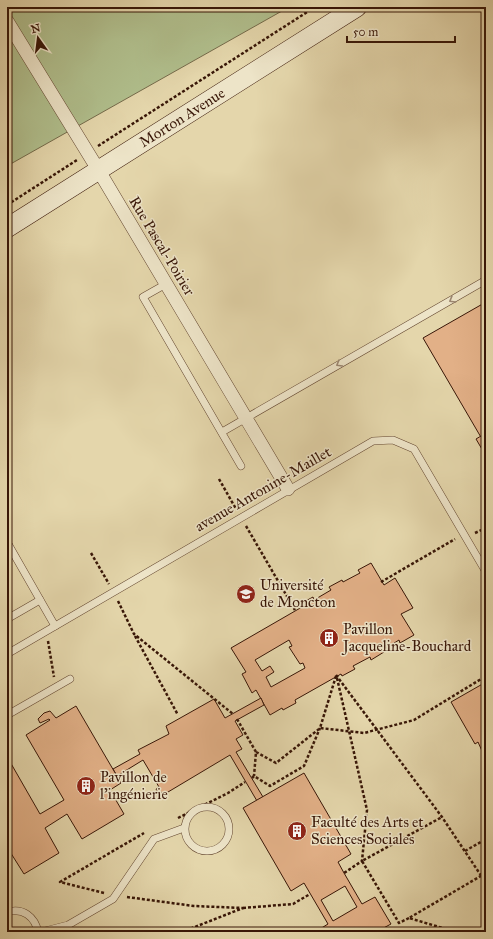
<svg xmlns="http://www.w3.org/2000/svg" width="493" height="939" font-family="'IM FELL Great Primer',serif">
	<rect width="100%" height="100%" fill="#e4d6ab"/>
	<filter id="stains"><feTurbulence type="fractalNoise" baseFrequency=".005" numOctaves="4"/><feColorMatrix values="0 0 0 0 .2 0 0 0 0 .09 0 0 0 0 .02 0 0 0 .5 -.17"/></filter>
	<radialGradient id="worn" r=".72"><stop offset=".6" stop-color="#630" stop-opacity="0"/><stop offset="1" stop-color="#630" stop-opacity=".3"/></radialGradient>
	<polygon fill="#b0be8c" stroke="#746a4a" points="7,7 289,7 7,166"/>
	<g fill="#e2b087" stroke="#381607" fill-rule="evenodd">
		<polygon points="486,302 486,437 482,439 423,338"/>
		<polygon points="481,436 482,439 486,437 486,456 476,439"/>
		<path d="M371,563L384,585L395,578L413,608L401,614L414,635L400,643L399,640L383,650L384,652L371,660L370,657L353,666L355,669L342,676L341,674L295,700L296,703L283,710L282,708L270,715L256,690L252,693L242,674L246,672L231,648L302,607L300,604L313,597L314,600L331,590L329,587L342,580L343,582L360,573L358,570ZM289,640L292,646L289,647L300,664L303,663L305,668L271,687L266,677L274,672L270,666L262,671L255,660Z"/>
		<polygon points="486,682 486,760 478,742 475,744 451,702"/>
		<polygon points="261,698 264,705 235,721 243,735 236,739 242,749 236,752 263,797 257,801 230,755 163,795 162,792 159,794 156,789 159,787 143,760 117,776 113,769 140,754 138,750 169,734 166,726 214,699 225,718"/>
		<polygon points="76,706 121,783 110,790 124,814 82,839 67,814 45,828 59,853 24,874 7,847 7,761 9,760 40,814 64,800 26,735 50,720 49,719 40,723 38,719 44,713 50,711 56,718"/>
		<path d="M304,773L351,854L338,862L344,873L362,904L375,897L391,924L376,932H315L328,924L304,883L291,891L243,808ZM345,886L357,907L333,921L321,900Z"/>
	</g>
	<g fill="none" stroke-linecap="round" stroke-linejoin="round">
		<defs>
			<g id="lane">
				<polyline points="166,284 143,297 241,466"/>
				<polyline points="222,432 486,280"/>
				<polyline points="7,542 55,626"/>
				<polyline points="7,619 40,600"/>
				<polyline points="7,654 373,441 393,440 414,449 486,572"/>
				<polyline points="7,717 9,714 70,679"/>
				<circle cx="207" cy="829" r="22"/>
				<path d="M7,912C23,907 35,917 38,932"/>
				<polyline points="41,932 68,925 113,899 154,839 184,828"/>
			</g>
			<polyline id="street" points="7,21 99,171 288,489"/>
			<g id="secondary">
				<path id="s1" d="M7,228L357,7"/>
			</g>
		</defs>
		<use href="#lane" stroke="#634630" stroke-width="8"/>
		<use href="#street" stroke="#634630" stroke-width="14"/>
		<use href="#secondary" stroke="#381607" stroke-width="20"/>
		<g stroke="#381607" stroke-width="2.5" stroke-dasharray="3 2" stroke-linecap="butt">
			<polyline points="98,146 315,7"/>
			<polyline points="7,205 77,160"/>
			<polyline points="219,479 236,509"/>
			<polyline points="246,526 295,610"/>
			<polyline points="475,533 486,528"/>
			<polyline points="91,553 109,584"/>
			<polyline points="381,582 455,539"/>
			<polyline points="118,601 134,634 233,714"/>
			<polyline points="135,636 178,715"/>
			<polyline points="48,641 54,677"/>
			<polyline points="336,675 442,817 486,883"/>
			<polyline points="336,676 320,728 364,733 414,720 486,676"/>
			<polyline points="337,678 367,810 362,861 344,873"/>
			<polyline points="237,719 256,752 254,776"/>
			<polyline points="256,752 276,763 319,729"/>
			<polyline points="252,778 254,776 270,786 304,766 320,728"/>
			<polyline points="178,818 228,793 245,782"/>
			<polyline points="465,851 486,839"/>
			<polyline points="104,893 60,882 144,833"/>
			<polyline points="127,897 194,906 243,908 182,932"/>
			<polyline points="243,908 293,904 310,894"/>
			<polyline points="409,918 399,923 362,861 442,817"/>
			<polyline points="456,932 409,918 486,873"/>
		</g>
		<use href="#lane" stroke="#ede4c8" stroke-width="7"/>
		<use href="#street" stroke="#ede4c8" stroke-width="13"/>
		<use href="#secondary" stroke="#ede4c8" stroke-width="19"/>
	</g>
	<defs><path id="oneway-chevron" d="M-2-3.5L2.5 0L-2 3.5" fill="none" stroke-width="1.6" stroke-linecap="round" stroke-linejoin="round"/></defs>
	<g stroke="#9c8771">
		<use href="#oneway-chevron" transform="translate(452 300) rotate(150)"/>
		<use href="#oneway-chevron" transform="translate(339 364) rotate(150)"/>
	</g>
	<defs>
		<symbol id="university-disc" viewBox="-11 -11 22 22"><circle r="9.5" fill="#8f2418" stroke="#ede4c8"/><path d="M0-5L7-2L0 1L-7-2ZM-4 1L0 2.5L4 1V4Q0 6-4 4Z" fill="#fff"/></symbol>
		<symbol id="building-disc" viewBox="-11 -11 22 22"><circle r="9.5" fill="#8f2418" stroke="#ede4c8"/><path d="M-4-6H4V6H1V3H-1V6H-4ZM-2.5-4.3h1.7v1.8h-1.7ZM.8-4.3h1.7v1.8H.8ZM-2.5-1h1.7V.8h-1.7ZM.8-1h1.7V.8H.8Z" fill="#fff"/></symbol>
	</defs>
	<g fill-rule="evenodd">
		<use href="#university-disc" x="235" y="583" width="22" height="22"/>
		<use href="#building-disc" x="318" y="627" width="22" height="22"/>
		<use href="#building-disc" x="75" y="775" width="22" height="22"/>
		<use href="#building-disc" x="286" y="820" width="22" height="22"/>
	</g>
	<g text-anchor="middle" dominant-baseline="central" stroke-width="3" stroke-linejoin="round" paint-order="stroke">
		<g font-size="15" fill="#381607" stroke="#ede4c8">
			<text stroke="none"><textPath href="#s1" startOffset="207">Morton Avenue</textPath></text>
			<text transform="translate(162 246) rotate(59)">Rue Pascal-Poirier</text>
			<text transform="translate(263 489) rotate(-30)">avenue Antonine-Maillet</text>
		</g>
		<g font-size="15" fill="#381607" stroke="#ede4c8" text-anchor="start">
			<text x="260" y="585">Université<tspan x="260" dy="17">de Moncton</tspan></text>
			<text x="343" y="629">Pavillon<tspan x="343" dy="17">Jacqueline-Bouchard</tspan></text>
			<text x="100" y="777">Pavillon de<tspan x="100" dy="17">l'ingénierie</tspan></text>
			<text x="311" y="822">Faculté des Arts et<tspan x="311" dy="17">Sciences Sociales</tspan></text>
		</g>
	</g>
	<rect width="493" height="939" fill="none" stroke="#e4d6ab" stroke-width="24"/>
	<rect x="8" y="8" width="477" height="923" fill="none" stroke="#381607" stroke-width="2"/>
	<rect x="12" y="12" width="469" height="915" fill="none" stroke="#381607"/>
	<g transform="translate(38 38) rotate(346)" stroke="#ede4c8" stroke-width="3" paint-order="stroke">
	<path d="M0-3L7 15L0 10L-7 15Z" fill="#381607"/>
	<text y="-6" font-size="11" font-weight="bold" text-anchor="middle" fill="#381607">N</text>
	</g>
	<path d="M347 36v6h108v-6" fill="none" stroke="#381607" stroke-width="2"/>
	<text x="353" y="36" font-size="12" fill="#381607" stroke="#ede4c8" stroke-width="3" paint-order="stroke">50 m</text>
	<rect width="100%" height="100%" filter="url(#stains)"/>
	<rect width="100%" height="100%" fill="url(#worn)"/>
</svg>
